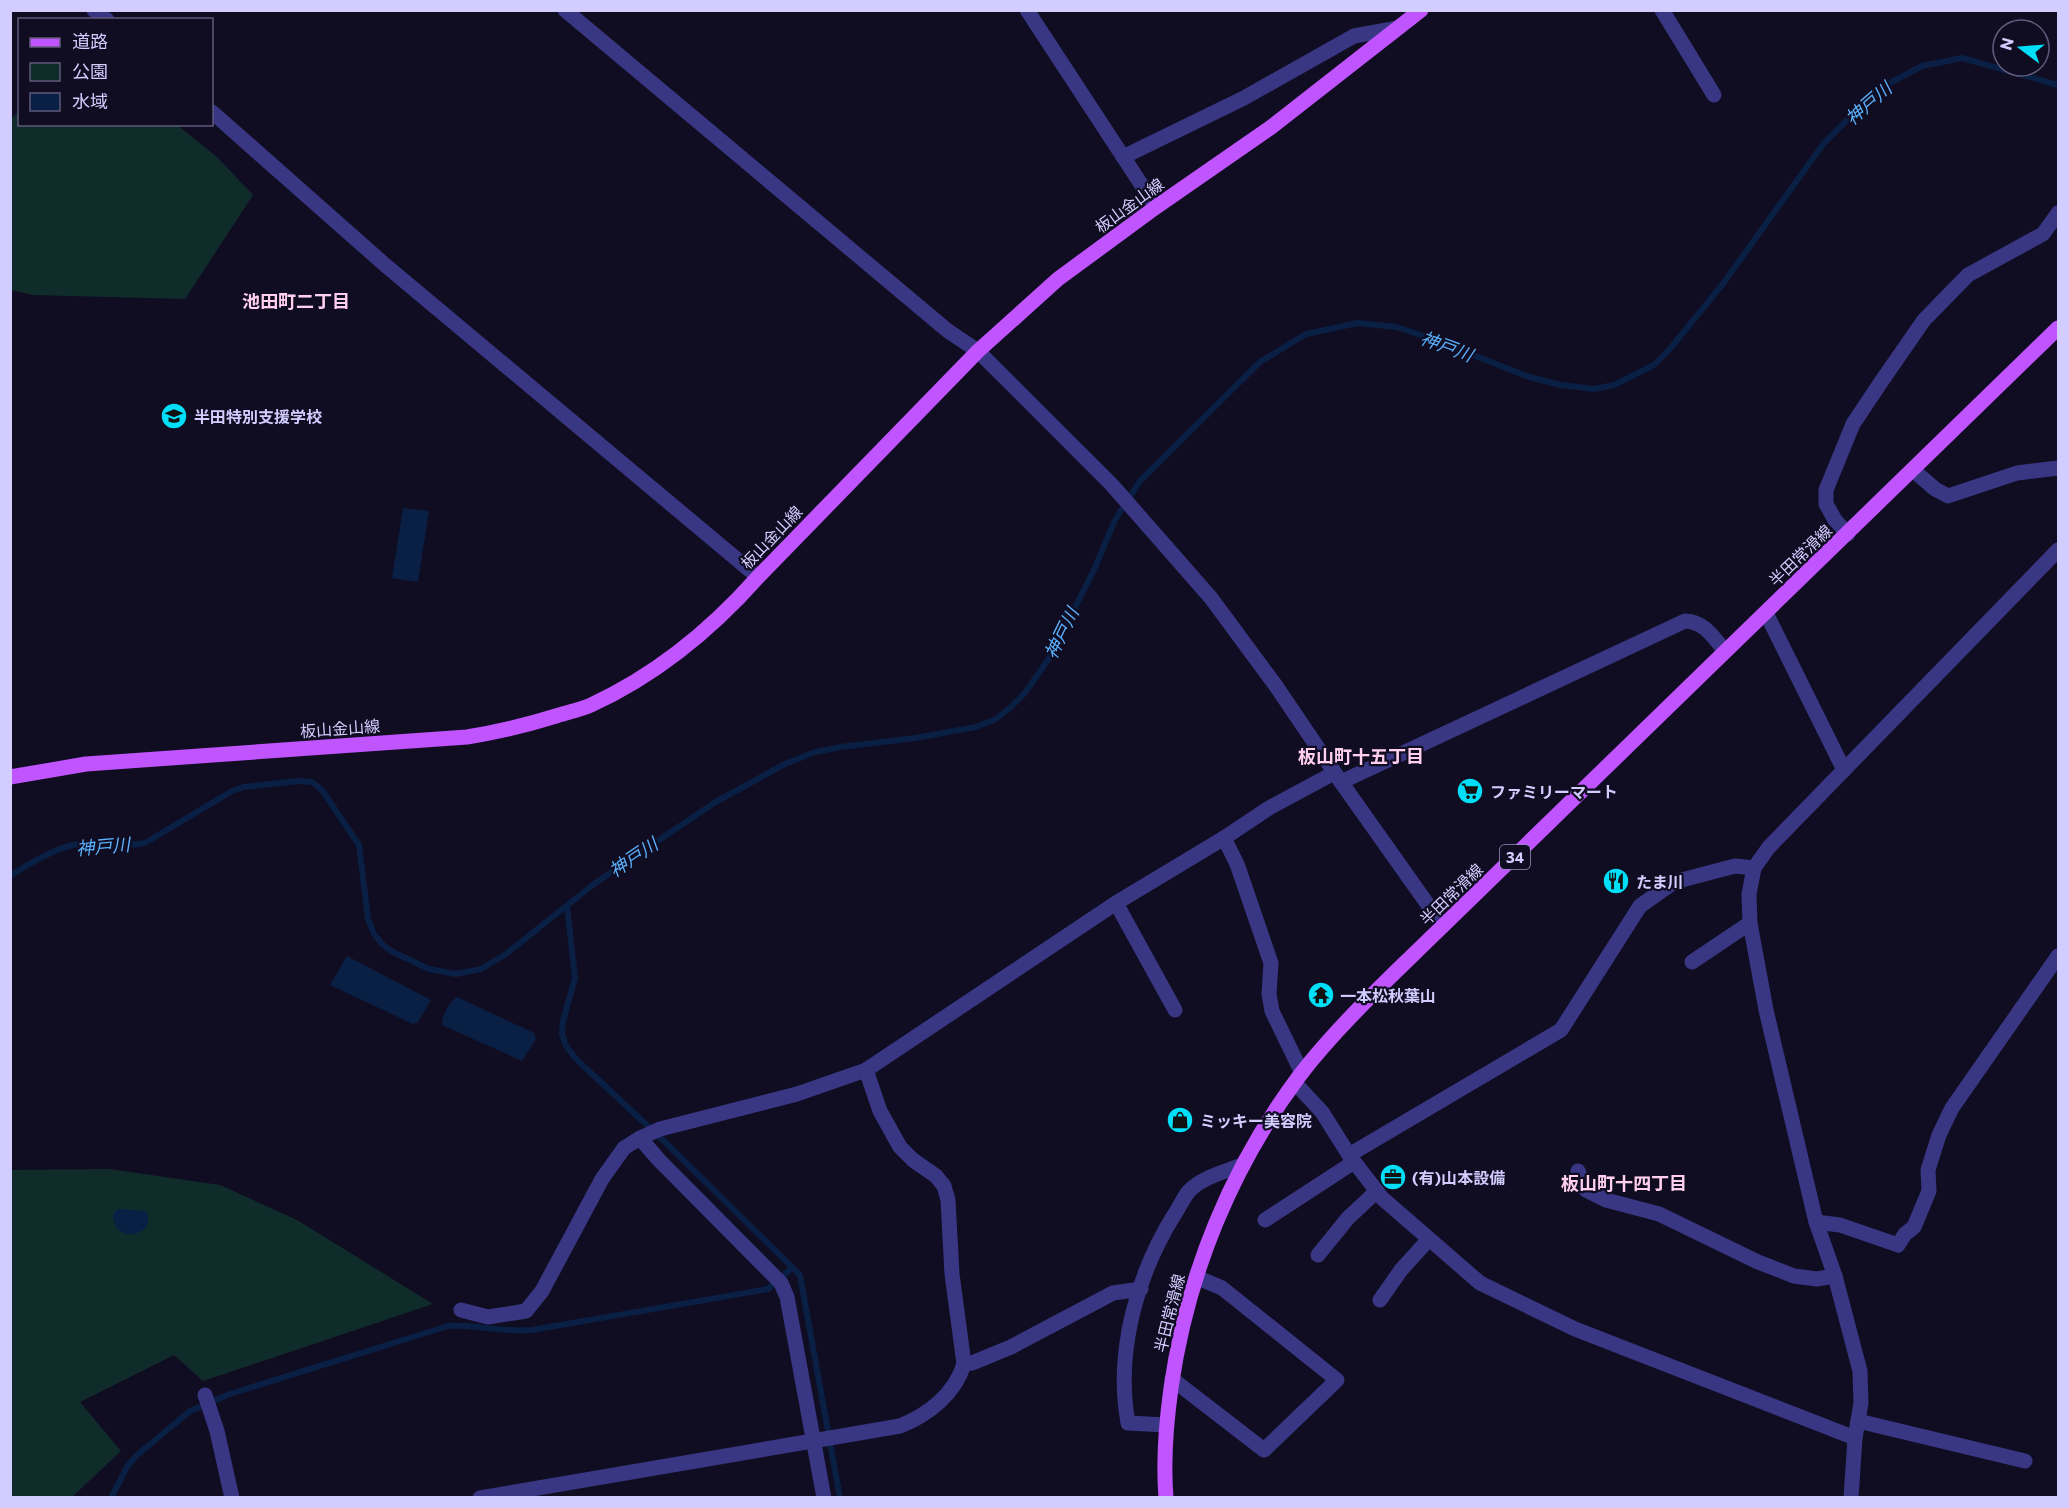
<svg xmlns="http://www.w3.org/2000/svg" width="2069" height="1508" font-family="Commissioner,'Noto Sans JP',sans-serif">
	<rect width="100%" height="100%" fill="#100d22"/>
	<g fill="#0f2c2b">
		<polygon points="19,111 20,124 177,125 217,157 253,195 185,299 33,295 11,290 10,120"/>
		<polygon points="109,1169 220,1185 297,1220 433,1304 203,1381 174,1355 80,1402 121,1451 72,1497 11,1497 10,1170"/>
	</g>
	<g fill="#0a1f44">
		<polygon points="403,508 429,511 418,582 392,578"/>
		<polygon points="347,956 431,1000 418,1022 413,1024 330,985"/>
		<path d="M457,997L534,1033L536,1039L522,1061L442,1025C441,1016 450,1001 457,997Z"/>
		<path d="M118,1209L146,1211C159,1236 112,1246 113,1214Z"/>
	</g>
	<g fill="none" stroke-linecap="round" stroke-linejoin="round">
		<g stroke="#0a1f44" stroke-width="6">
			<path d="M10,876C27,865 58,846 79,844C101,842 123,848 145,843L232,791L244,787L298,781L312,782L322,790L359,845L368,919L374,934L382,944L391,951L429,969L456,974L481,969L506,954L594,884L714,803L783,765L815,752L841,747L915,738L976,727L996,719L1010,708L1024,694L1048,660L1093,572L1115,520L1140,481L1260,362L1306,334L1358,323L1396,327L1430,338L1529,377L1561,385L1594,389L1614,385L1654,365L1669,350L1722,285L1824,143L1862,105L1888,84L1922,66L1962,58L2058,85"/>
			<polyline points="567,906 575,978 563,1021 562,1034 566,1046 576,1059 665,1142 800,1275 840,1498"/>
			<path d="M111,1498L127,1467L136,1456L190,1411L230,1394L448,1326C476,1324 502,1333 532,1330L768,1289L792,1268"/>
		</g>
		<g stroke="#393683" stroke-width="15">
			<polyline points="94,10 107,20"/>
			<polyline points="565,10 948,331 978,351 1112,485 1211,598 1276,686 1341,782 1443,926"/>
			<polyline points="1027,10 1156,207"/>
			<polyline points="1662,10 1714,95"/>
			<polyline points="212,112 384,264 758,577"/>
			<polyline points="1123,157 1244,98 1354,36 1398,28"/>
			<polyline points="1913,470 1935,489 1948,496 2017,473 2058,468"/>
			<polyline points="1848,534 1835,520 1826,504 1826,490 1853,424 1881,382 1924,320 1968,275 2043,234 2058,213"/>
			<polyline points="1766,613 1844,770"/>
			<path d="M1341,782L1685,621C1705,622 1713,637 1725,651"/>
			<polyline points="1224,838 1237,864 1271,963 1269,994 1272,1011 1302,1073"/>
			<polyline points="1116,903 1175,1010"/>
			<polyline points="1692,962 1750,923"/>
			<polyline points="1295,1083 1322,1112 1349,1155 1382,1198 1480,1283 1575,1329 1855,1438"/>
			<polyline points="640,1138 658,1159 781,1283 787,1297 824,1498"/>
			<polyline points="1349,1155 1561,1030 1640,906 1674,882 1735,866 1754,868"/>
			<polyline points="1578,1171 1586,1190 1606,1200 1659,1214 1758,1262 1794,1276 1817,1279 1835,1276"/>
			<polyline points="1265,1220 1354,1162"/>
			<polyline points="1816,1222 1840,1225 1898,1245 1905,1234 1914,1227 1929,1191 1928,1170 1939,1135 1952,1108 2058,956"/>
			<polyline points="1318,1255 1348,1218 1377,1191"/>
			<polyline points="1380,1300 1401,1270 1429,1239"/>
			<polyline points="461,1310 488,1317 526,1311 542,1291 602,1179 624,1148 640,1138 660,1129 797,1094 866,1070 1116,903 1224,838 1269,808 1334,773"/>
			<polyline points="964,1364 972,1363 1011,1347 1113,1293 1141,1289"/>
			<polyline points="1172,1379 1264,1450 1337,1380 1222,1288 1196,1277"/>
			<polyline points="205,1395 217,1431 232,1498"/>
			<polyline points="1858,1421 2025,1461"/>
			<path d="M1166,1425L1128,1423C1115,1352 1137,1275 1174,1215C1179,1208 1183,1198 1189,1191C1202,1177 1225,1172 1242,1165"/>
			<path d="M480,1498L900,1426C928,1415 955,1394 964,1364L952,1274L948,1200L944,1186L936,1176L913,1160L900,1147L880,1111L866,1070"/>
			<polyline points="1851,1498 1855,1438 1861,1403 1860,1371 1835,1276 1816,1222 1766,1010 1750,923 1749,894 1754,868 1769,847 2058,550"/>
		</g>
		<g stroke="#c054ff" stroke-width="15">
			<path d="M10,777L86,764L467,737C498,732 527,725 556,716C568,712 580,710 591,705C656,675 711,630 758,577L978,351L1058,279L1156,207L1270,128L1421,10"/>
			<path d="M1166,1498C1163,1461 1166,1424 1171,1388C1187,1275 1231,1167 1300,1075C1334,1031 1376,991 1416,952L2058,328"/>
		</g>
	</g>
	<defs>
		<symbol id="school-disc" viewBox="-11 -11 22 22"><circle r="9.5" fill="#00def8" stroke="#100d22"/><path d="M0-5L7-2L0 1L-7-2ZM-4 1L0 2.5L4 1V4Q0 6-4 4Z" fill="#111"/></symbol>
		<symbol id="supermarket-disc" viewBox="-11 -11 22 22"><circle r="9.5" fill="#00def8" stroke="#100d22"/><path d="M-6-5.5h2.5l.6 2H6L4.5 2H-2.5L-4.4-4H-6ZM-1.5 3.2a1.3 1.3 0 1 0 .1 0ZM3 3.2a1.3 1.3 0 1 0 .1 0Z" fill="#111"/></symbol>
		<symbol id="restaurant-disc" viewBox="-11 -11 22 22"><circle r="9.5" fill="#00def8" stroke="#100d22"/><path d="M-5-6h1v4h1v-4h1v4h1v-4h1v5L-1.5 .5V6h-2V.5L-5-1ZM5-6V6H3V1.5H1.5Q1.5-4 5-6Z" fill="#111"/></symbol>
		<symbol id="temple-disc" viewBox="-11 -11 22 22"><circle r="9.5" fill="#00def8" stroke="#100d22"/><path d="M0-6L5-2H3V0L6.5 2.5H4V6H1.5V3h-3V6H-4V2.5H-6.5L-3 0V-2H-5Z" fill="#111"/></symbol>
		<symbol id="shop-disc" viewBox="-11 -11 22 22"><circle r="9.5" fill="#00def8" stroke="#100d22"/><path d="M-5-2.5h2.3a2.7 3.5 0 0 1 5.4 0H5L5.5 6h-11ZM-1.5-2.5h3a1.5 2.3 0 0 0-3 0Z" fill="#111"/></symbol>
		<symbol id="office-disc" viewBox="-11 -11 22 22"><circle r="9.5" fill="#00def8" stroke="#100d22"/><path d="M-6-3h4V-5.5h4V-3h4V5H-6ZM-1-4.5V-3h2v-1.5ZM-6 0V1H6V0Z" fill="#111"/></symbol>
	</defs>
	<g fill-rule="evenodd">
		<use href="#school-disc" x="159" y="401" width="30" height="30"/>
		<use href="#supermarket-disc" x="1455" y="776" width="30" height="30"/>
		<use href="#restaurant-disc" x="1601" y="866" width="30" height="30"/>
		<use href="#temple-disc" x="1306" y="980" width="30" height="30"/>
		<use href="#shop-disc" x="1165" y="1105" width="30" height="30"/>
		<use href="#office-disc" x="1378" y="1162" width="30" height="30"/>
	</g>
	<g text-anchor="middle" dominant-baseline="central" stroke-width="4.5" stroke-linejoin="round" paint-order="stroke">
		<rect fill="#100d22" stroke="#9893bd" stroke-width="1.5" x="1500" y="845" width="30" height="24" rx="4.5"/>
		<g font-size="15" font-weight="bold" fill="#d3cdff">
			<text x="1515" y="857">34</text>
		</g>
		<g font-size="16" fill="#d3cdff" stroke="#100d22">
			<text transform="translate(1129 205) rotate(-36)">板山金山線</text>
			<text transform="translate(771 537) rotate(-46)">板山金山線</text>
			<text transform="translate(1800 555) rotate(-44)">半田常滑線</text>
			<text transform="translate(340 728) rotate(-4)">板山金山線</text>
			<text transform="translate(1451 894) rotate(-44)">半田常滑線</text>
			<text transform="translate(1169 1313) rotate(-76)">半田常滑線</text>
		</g>
		<g font-size="16" font-weight="bold" fill="#d3cdff" stroke="#100d22" text-anchor="start">
			<text x="194" y="416">半田特別支援学校</text>
			<text x="1490" y="791">ファミリーマート</text>
			<text x="1636" y="881">たま川</text>
			<text x="1340" y="995">一本松秋葉山</text>
			<text x="1200" y="1120">ミッキー美容院</text>
			<text x="1412" y="1177">(有)山本設備</text>
		</g>
		<g font-size="18" font-style="italic" fill="#5bb2ff" stroke="#100d22">
			<text transform="translate(1868 103) rotate(-41)">神戸川</text>
			<text transform="translate(1447 346) rotate(20)">神戸川</text>
			<text transform="translate(1061 633) rotate(-64)">神戸川</text>
			<text transform="translate(103 846) rotate(-5)">神戸川</text>
			<text transform="translate(633 857) rotate(-34)">神戸川</text>
		</g>
		<g font-size="18" font-weight="bold" fill="#ffcfed" stroke="#100d22">
			<text x="296" y="301">池田町二丁目</text>
			<text x="1361" y="756">板山町十五丁目</text>
			<text x="1624" y="1183">板山町十四丁目</text>
		</g>
	</g>
	<rect width="2069" height="1508" fill="none" stroke="#d3cdff" stroke-width="24"/>
	<rect x="18" y="18" width="195" height="108" fill="#100d22" stroke="#5e5a7a" stroke-width="1.5"/>
	<rect x="30" y="38" width="30" height="9" fill="#c054ff" stroke="#5e5a7a" stroke-width="1.5"/>
	<text x="72" y="48" font-size="18" fill="#d3cdff">道路</text>
	<rect x="30" y="63" width="30" height="18" fill="#0f2c2b" stroke="#5e5a7a" stroke-width="1.5"/>
	<text x="72" y="78" font-size="18" fill="#d3cdff">公園</text>
	<rect x="30" y="93" width="30" height="18" fill="#0a1f44" stroke="#5e5a7a" stroke-width="1.5"/>
	<text x="72" y="108" font-size="18" fill="#d3cdff">水域</text>
	<g transform="translate(2021 48) rotate(286)"><circle r="28" fill="#100d22" stroke="#5e5a7a" stroke-width="1.5"/>
	<path d="M0-4.5L10 22L0 15L-10 22Z" fill="#00def8"/>
	<text y="-9" font-size="16" font-weight="bold" text-anchor="middle" fill="#d3cdff">N</text>
	</g>
</svg>
